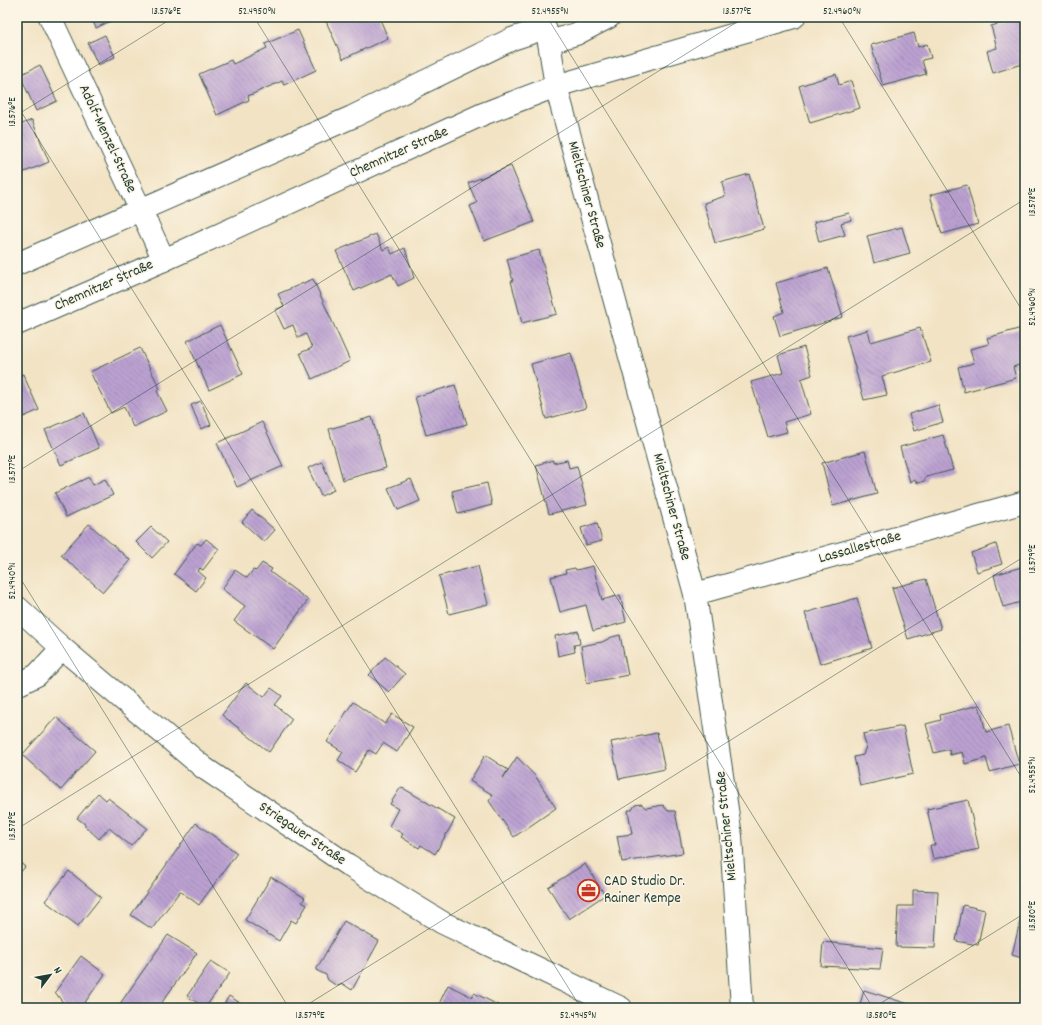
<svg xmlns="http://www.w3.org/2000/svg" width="1042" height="1025" font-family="Dekko,sans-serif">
	<defs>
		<pattern id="building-back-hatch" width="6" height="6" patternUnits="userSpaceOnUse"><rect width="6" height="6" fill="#bba1d1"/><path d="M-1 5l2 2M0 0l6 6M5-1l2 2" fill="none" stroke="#9784aa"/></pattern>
	</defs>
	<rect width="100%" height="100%" fill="#fcf5e5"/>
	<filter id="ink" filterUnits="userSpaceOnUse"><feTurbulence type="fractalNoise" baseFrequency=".025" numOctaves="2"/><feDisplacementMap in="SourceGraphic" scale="8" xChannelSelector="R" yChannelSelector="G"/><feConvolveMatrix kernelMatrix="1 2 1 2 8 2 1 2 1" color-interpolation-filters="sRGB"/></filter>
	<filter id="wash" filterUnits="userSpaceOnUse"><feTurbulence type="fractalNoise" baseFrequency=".012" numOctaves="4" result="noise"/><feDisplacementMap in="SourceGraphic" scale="16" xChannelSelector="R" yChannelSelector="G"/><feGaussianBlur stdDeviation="0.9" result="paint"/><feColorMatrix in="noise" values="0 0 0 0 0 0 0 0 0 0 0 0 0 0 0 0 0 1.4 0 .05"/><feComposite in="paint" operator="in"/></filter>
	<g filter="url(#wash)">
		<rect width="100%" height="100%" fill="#f2e3c4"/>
		<g id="blocks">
			<g fill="url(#building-back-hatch)">
				<polygon points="91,17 119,17 96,28"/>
				<polygon points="331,17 379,17 388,38 343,59 325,19"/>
				<polygon points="1023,17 1025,17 1025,63 993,73 987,51 997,48 991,26"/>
				<polygon points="17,18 22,28 17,30"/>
				<polygon points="298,30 316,70 284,85 282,81 248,96 249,100 217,115 199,74 231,60 233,64 267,48 265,44"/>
				<polygon points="914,33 918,47 927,44 931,58 922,60 926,74 883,86 871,45"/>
				<polygon points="105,35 115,57 98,65 88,43"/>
				<polygon points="40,65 57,101 36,111 20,75"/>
				<polygon points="836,74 839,85 851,81 860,108 810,123 799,86"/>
				<polygon points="32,120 49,162 17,175 17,126"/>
				<polygon points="511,166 534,222 484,241 470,206 477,203 468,183"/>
				<polygon points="749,174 764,229 715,243 704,203 725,196 722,182"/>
				<polygon points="967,185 978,224 942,234 930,195"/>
				<polygon points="849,213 851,220 841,223 845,235 819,242 814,222"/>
				<polygon points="902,227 910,253 874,263 867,236"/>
				<polygon points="376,234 383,250 389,247 392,254 405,248 414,278 398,286 392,274 354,291 336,251"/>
				<polygon points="539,250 557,314 522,323 511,281 513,281 507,259"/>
				<polygon points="828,268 843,317 780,336 774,316 784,312 776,283"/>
				<polygon points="313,279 350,361 312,379 300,353 312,348 306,334 298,338 293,325 284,329 275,310 284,306 278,294"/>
				<polygon points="220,325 243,374 209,390 187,341"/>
				<polygon points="1025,327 1025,363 1013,367 1016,378 964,392 958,367 974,363 970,349 989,344 987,338"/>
				<polygon points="920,328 931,362 882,376 887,395 864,400 846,336 868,330 871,342"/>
				<polygon points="804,347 812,375 801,379 811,414 784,422 787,432 768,437 751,382 783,373 778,355"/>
				<polygon points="140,348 160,389 157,391 167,411 133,427 124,407 111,413 90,372"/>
				<polygon points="571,353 586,408 546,419 531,364"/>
				<polygon points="23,374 39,410 19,419 22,424 17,427 17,377"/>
				<polygon points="455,385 467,424 426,435 415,397"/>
				<polygon points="201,401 211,425 201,429 191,405"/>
				<polygon points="938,405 943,422 914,431 909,414"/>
				<polygon points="84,413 99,448 61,465 45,430"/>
				<polygon points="372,417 386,468 343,480 329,429"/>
				<polygon points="262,422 283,466 237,487 217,443"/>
				<polygon points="943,435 953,470 926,477 924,481 918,483 914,480 910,482 900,447"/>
				<polygon points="865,451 877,494 833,506 822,463"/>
				<polygon points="553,460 553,463 567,460 569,468 577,466 587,505 549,514 536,465"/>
				<polygon points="322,462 334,490 321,496 308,468"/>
				<polygon points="89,477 93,485 105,479 113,495 66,517 55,493"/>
				<polygon points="411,479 420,501 398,510 388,488"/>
				<polygon points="487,483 492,505 458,514 452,491"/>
				<polygon points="252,510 275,530 264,542 242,522"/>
				<polygon points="597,523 602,541 586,545 581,528"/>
				<polygon points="89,524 130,560 103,592 61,555"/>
				<polygon points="151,527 167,542 152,558 136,542"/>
				<polygon points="206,539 219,549 203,570 200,568 198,571 206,578 196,591 174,574 197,543 201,545"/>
				<polygon points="996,544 1002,564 977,572 971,553"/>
				<polygon points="262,563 272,569 270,572 308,600 273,649 234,621 245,606 222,589 235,570 247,578 253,570 256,571"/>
				<polygon points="478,566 488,604 449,614 439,576"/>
				<polygon points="593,566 602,600 620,595 626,622 593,631 586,605 560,612 551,577 566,573 565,570 575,568 576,570"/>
				<polygon points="1025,566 1025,607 1022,607 1021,602 1003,607 994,575"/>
				<polygon points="926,579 941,629 908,639 892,588"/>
				<polygon points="857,598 872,648 820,664 805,613"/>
				<polygon points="578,631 580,644 574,645 575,652 558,656 555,636"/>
				<polygon points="620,635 628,675 587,683 581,646 602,642 612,637"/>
				<polygon points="385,657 405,674 389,692 369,675"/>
				<polygon points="246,683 264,697 271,688 282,696 275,705 292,719 269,752 222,715"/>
				<polygon points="353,702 385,724 392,714 413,727 397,752 383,743 376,754 369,750 355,772 338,760 343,752 327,742"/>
				<polygon points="979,705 986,732 1008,726 1019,764 990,772 986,758 965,764 962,752 950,755 949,749 934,753 926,724 941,720 940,715"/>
				<polygon points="56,717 95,751 61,790 22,755"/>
				<polygon points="903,726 913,774 860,786 854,757 863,755 866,746 863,734"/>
				<polygon points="657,733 665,769 619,779 611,742"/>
				<polygon points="485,755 508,770 503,778 517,757 536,777 556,808 514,837 489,801 493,795 470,781"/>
				<polygon points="401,787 455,819 435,854 421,845 419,848 401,837 403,834 389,826 398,809 390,804"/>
				<polygon points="98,793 106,800 108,798 147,828 131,846 109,828 99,839 85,826 85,824 77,818"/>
				<polygon points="968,800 979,849 933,859 930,845 935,845 927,809"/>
				<polygon points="641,804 646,808 663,805 668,811 675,811 683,853 622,862 617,836 632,834 628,810 632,810 635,805"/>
				<polygon points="196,823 237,853 199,905 180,891 152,929 131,915"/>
				<polygon points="17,830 21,840 17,842"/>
				<polygon points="17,860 25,867 17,876"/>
				<polygon points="585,864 605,895 569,919 548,887"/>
				<polygon points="69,871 101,897 78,926 45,901"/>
				<polygon points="271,877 305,898 302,902 307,905 296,923 291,920 279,941 245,920"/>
				<polygon points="913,890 938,891 935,948 896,947 898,906 913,906"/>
				<polygon points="963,905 985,910 978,945 956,941"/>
				<polygon points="1022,913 1025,914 1025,959 1012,955"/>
				<polygon points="344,921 379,941 352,990 343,984 337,986 328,980 326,975 316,970"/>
				<polygon points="168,935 197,953 158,1008 117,1008"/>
				<polygon points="823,942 883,948 880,969 821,966"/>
				<polygon points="81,956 105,974 81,1008 67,1008 55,992"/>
				<polygon points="211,961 230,973 205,1008 187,996"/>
				<polygon points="448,985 472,997 474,993 498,1005 497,1008 437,1008"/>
				<polygon points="864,990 921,1008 859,1008"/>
				<polygon points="229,996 248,1008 222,1008"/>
			</g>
		</g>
	</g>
	<g filter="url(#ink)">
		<use href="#blocks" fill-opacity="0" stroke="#3f564a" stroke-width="1"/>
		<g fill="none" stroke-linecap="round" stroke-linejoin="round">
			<defs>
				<g id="minor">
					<polyline points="50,17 164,260"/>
					<polyline points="542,17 549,42 556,86 695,594 731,836 742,1008"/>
					<polyline points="549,42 576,34 609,17"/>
					<polyline points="17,264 352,117 512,39 545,28"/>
					<polyline points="695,594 1025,502"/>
					<polyline points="17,607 62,648 204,768 348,865 443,923 621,1008"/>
					<polyline points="17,685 37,675 62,648"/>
				</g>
				<polyline id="major" points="17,324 164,260 483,114 556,86 794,17"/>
			</defs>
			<use href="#minor" stroke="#3f564a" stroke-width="24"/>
			<use href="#major" stroke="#3f564a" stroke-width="24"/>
			<use href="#minor" stroke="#fff" stroke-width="22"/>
			<use href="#major" stroke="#fff" stroke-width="22"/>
		</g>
	</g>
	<path fill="none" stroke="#1f3d34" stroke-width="1" stroke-opacity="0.45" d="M254,17L873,1008M547,17L1025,783M839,17L1025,315M17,105L581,1008M17,115L174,17M17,472L745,17M17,573L289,1008M17,829L1025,199M302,1008L1025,556M873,1008L1025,913"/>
	<defs>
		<symbol id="office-ring" viewBox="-11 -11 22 22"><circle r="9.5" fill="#fcf5e5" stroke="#c8321e" stroke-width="1.5"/><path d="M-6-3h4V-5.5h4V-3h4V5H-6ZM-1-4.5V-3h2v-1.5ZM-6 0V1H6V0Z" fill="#c8321e"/></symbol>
	</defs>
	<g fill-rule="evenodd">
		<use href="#office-ring" x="576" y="878" width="25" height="25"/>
	</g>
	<g text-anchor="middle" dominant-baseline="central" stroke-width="3" stroke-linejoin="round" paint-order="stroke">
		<g font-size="15" fill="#1f3d34" stroke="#fcf5e5">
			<text transform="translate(107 139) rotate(65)">Adolf-Menzel-Straße</text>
			<text transform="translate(399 153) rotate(-24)">Chemnitzer Straße</text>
			<text transform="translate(586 195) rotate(75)">Mieltschiner Straße</text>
			<text transform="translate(104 286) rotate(-24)">Chemnitzer Straße</text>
			<text transform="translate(671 507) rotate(75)">Mieltschiner Straße</text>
			<text transform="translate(860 548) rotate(-16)">Lassallestraße</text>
			<text transform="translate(727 826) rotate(-96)">Mieltschiner Straße</text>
			<text transform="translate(302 834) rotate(34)">Striegauer Straße</text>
		</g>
		<g font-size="15" fill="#1f3d34" stroke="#fcf5e5" text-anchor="start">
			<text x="604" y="882">CAD Studio Dr.<tspan x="604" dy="17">Rainer Kempe</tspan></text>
		</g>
	</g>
	<rect width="1042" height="1025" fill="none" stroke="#fcf5e5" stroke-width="44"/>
	<g transform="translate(50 975) rotate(58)" stroke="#fcf5e5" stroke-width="3" paint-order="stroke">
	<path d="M0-3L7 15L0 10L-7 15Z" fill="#1f3d34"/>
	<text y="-6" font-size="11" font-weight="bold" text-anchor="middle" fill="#1f3d34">N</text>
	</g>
	<rect x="22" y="22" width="998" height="981" fill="none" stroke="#1f3d34" stroke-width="1.5"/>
	<g font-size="10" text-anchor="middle" fill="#1f3d34">
		<text x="166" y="14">13.576°E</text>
		<text x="257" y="14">52.4950°N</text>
		<text x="550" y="14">52.4955°N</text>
		<text x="737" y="14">13.577°E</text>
		<text x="842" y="14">52.4960°N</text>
		<text transform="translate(11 112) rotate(-90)" y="4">13.576°E</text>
		<text transform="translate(1031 202) rotate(-90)" y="4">13.578°E</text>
		<text transform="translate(1031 307) rotate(-90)" y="4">52.4960°N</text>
		<text transform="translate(11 469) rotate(-90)" y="4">13.577°E</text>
		<text transform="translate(1031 559) rotate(-90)" y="4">13.579°E</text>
		<text transform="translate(11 581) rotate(-90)" y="4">52.4940°N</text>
		<text transform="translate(1031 775) rotate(-90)" y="4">52.4955°N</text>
		<text transform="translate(11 826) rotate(-90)" y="4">13.578°E</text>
		<text transform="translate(1031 916) rotate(-90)" y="4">13.580°E</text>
		<text x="310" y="1018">13.579°E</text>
		<text x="578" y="1018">52.4945°N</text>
		<text x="881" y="1018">13.580°E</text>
	</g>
</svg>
